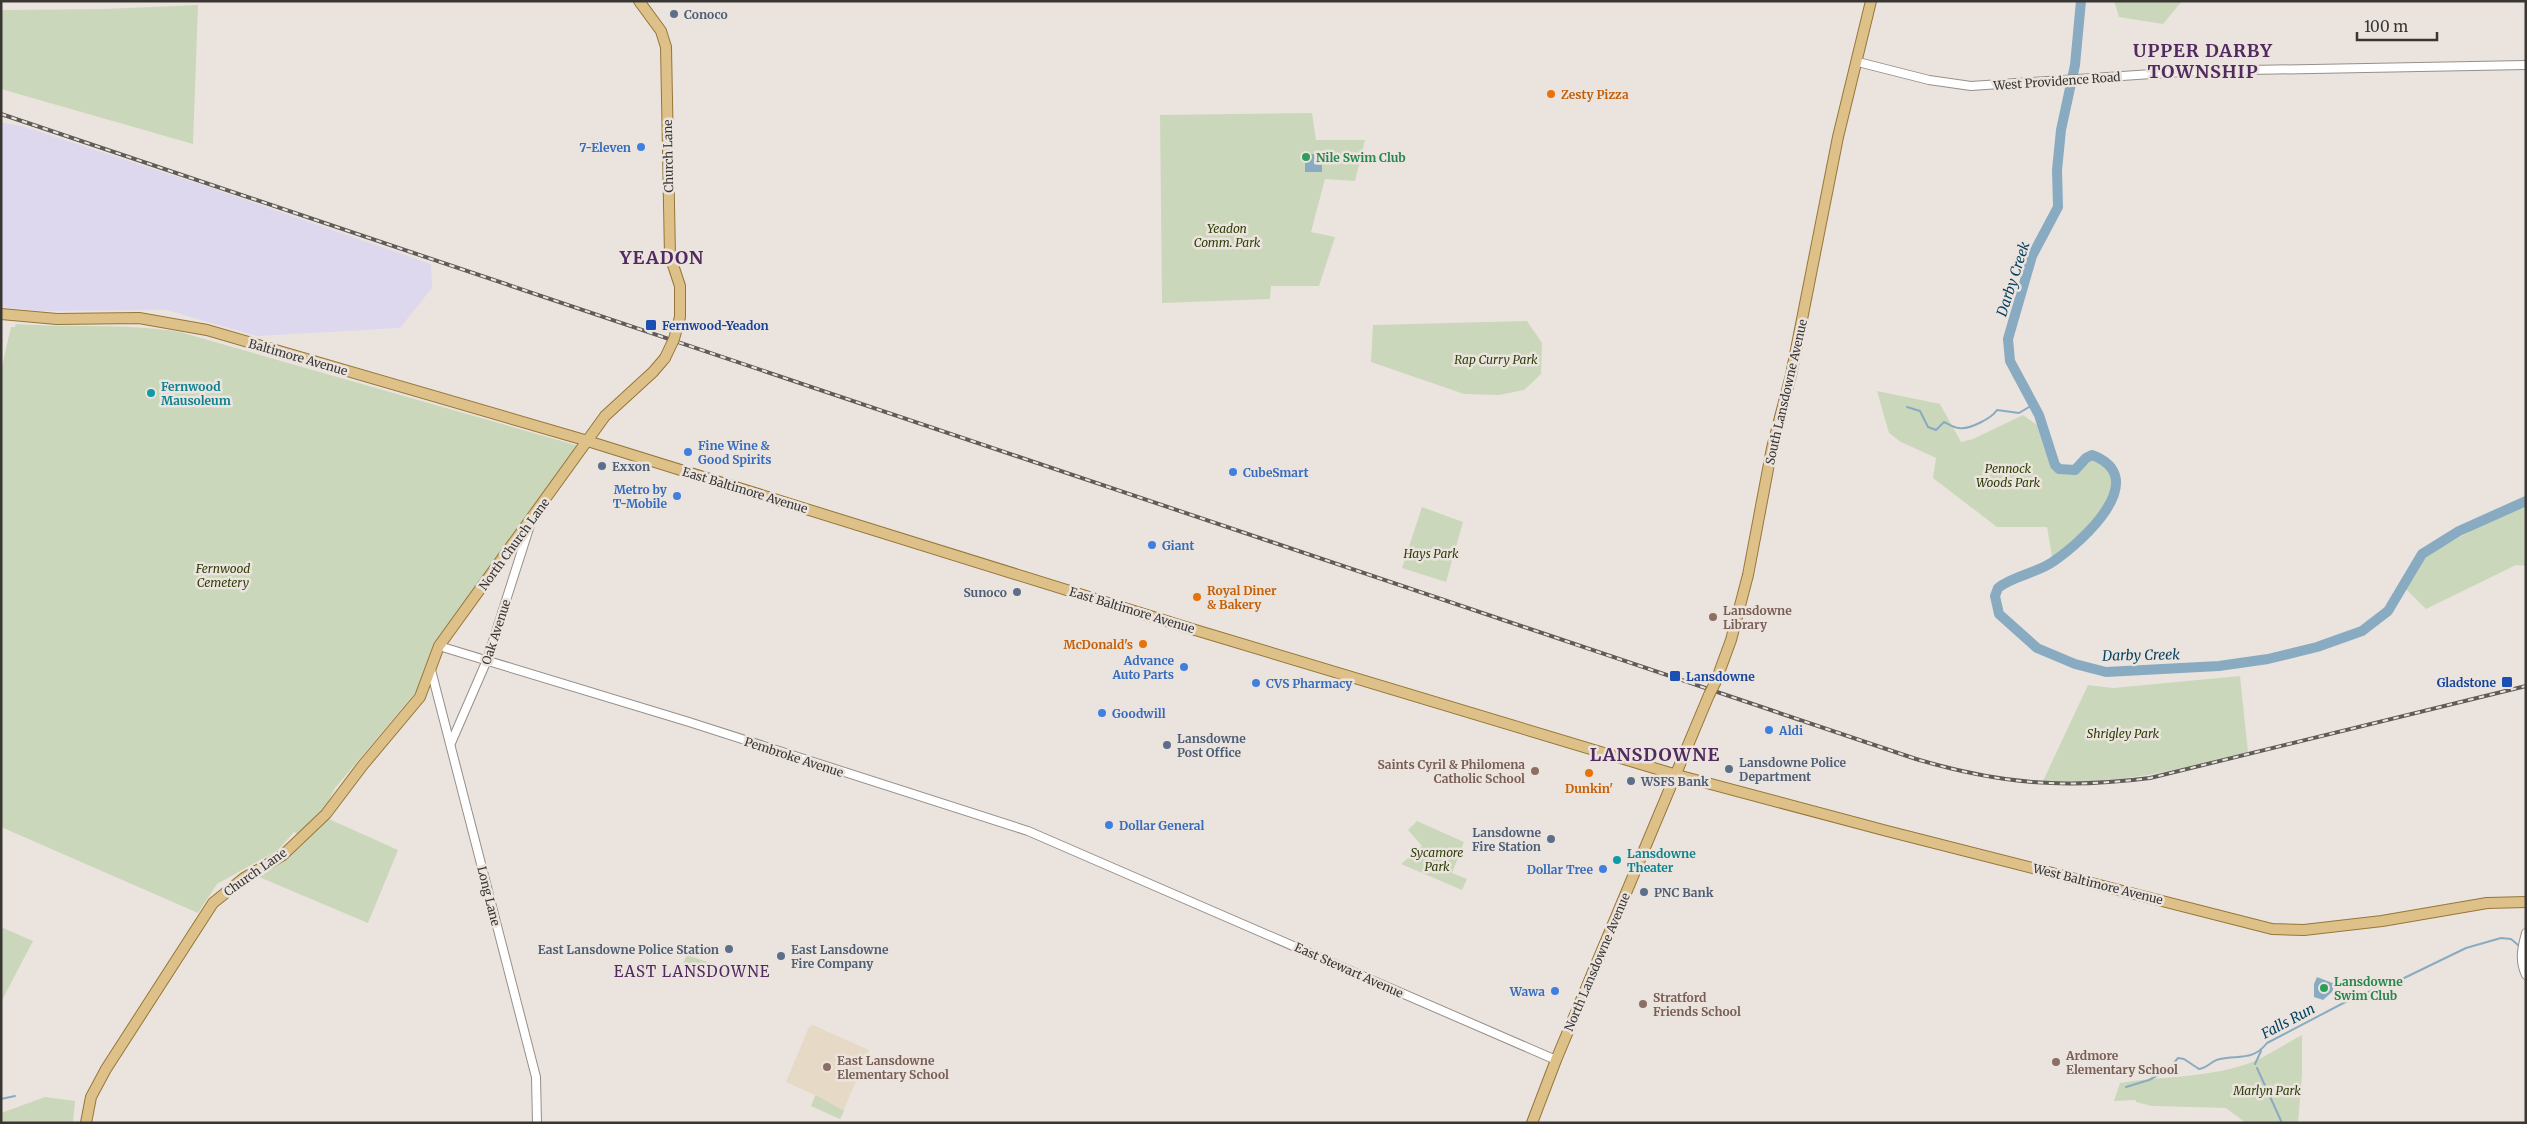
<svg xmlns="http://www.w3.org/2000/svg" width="2527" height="1124" font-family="Merriweather,serif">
	<rect width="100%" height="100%" fill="#ebe4de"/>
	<polygon fill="#ddd8ee" points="1,122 25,127 208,187 431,264 432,288 400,328 257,336 166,310 39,311 1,307"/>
	<polygon fill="#e6dac6" points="813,1025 869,1050 840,1119 811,1106 815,1095 786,1082 809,1027"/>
	<g fill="#cbd7ba">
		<polygon points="2114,1 2182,1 2163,24 2119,17"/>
		<polygon points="198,5 193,144 1,89 1,10 105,9"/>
		<polygon points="1312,113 1316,140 1365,140 1355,181 1325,179 1311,232 1335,237 1319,286 1271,286 1270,299 1162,303 1160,115"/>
		<polygon points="1527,321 1542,343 1541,374 1524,390 1499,395 1464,394 1371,362 1373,325"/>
		<path d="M16,324C71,328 125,323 180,332L579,446L435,644L421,686L335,788L325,808L299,835L294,832L278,850L217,884L198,913L1,827V371L11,327H15Z"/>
		<path d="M1877,391L1940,404L1961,442L1973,439L2023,415C2029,420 2040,426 2045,432C2053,443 2050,459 2059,469L2075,470L2086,458L2092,455C2155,479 2080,541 2053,562L2047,527H1997L1933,478L1936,458L1901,442L1889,433Z"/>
		<polygon points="2526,506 2526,566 2516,565 2426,609 2405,588 2425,556 2493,519"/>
		<polygon points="1422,507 1463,522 1446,582 1402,568"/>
		<path d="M2240,676L2248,752C2202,763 2156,776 2109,780C2087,782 2065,781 2043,781L2088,685L2113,688Z"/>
		<polygon points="329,819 398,850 368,923 259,877 286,860"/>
		<polygon points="1417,821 1464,842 1452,873 1467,879 1462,890 1401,864 1422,846 1408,830"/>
		<polygon points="1,927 33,941 1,1002"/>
		<polygon points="687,955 716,965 712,975 683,963"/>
		<path d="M2302,1035V1074L2298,1123H2246L2226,1108L2152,1106L2136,1102V1100L2114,1101L2120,1083C2163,1076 2202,1078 2244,1065C2264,1059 2284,1044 2302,1035Z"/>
		<polygon points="816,1095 844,1111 840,1119 811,1106"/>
		<polygon points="45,1097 75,1101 73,1123 1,1123 1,1113"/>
	</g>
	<g fill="#89abc2">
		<polygon points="1305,154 1314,154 1314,164 1322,165 1322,172 1305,172"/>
		<polygon points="2317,977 2335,984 2332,992 2323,1000 2314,997 2314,984"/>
	</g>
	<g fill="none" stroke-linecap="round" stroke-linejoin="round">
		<g stroke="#89abc2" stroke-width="2">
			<path d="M1907,407L1920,411L1928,427L1936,430L1944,422C1949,424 1953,428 1959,428C1969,430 1992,418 1997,410L2019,413L2034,404"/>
			<polyline points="2255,1064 2261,1051"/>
			<polyline points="2257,1068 2282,1123"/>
			<path d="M2126,1087L2149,1080L2169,1069L2178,1058L2184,1059L2199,1069C2208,1068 2212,1060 2220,1059C2239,1055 2253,1061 2267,1043L2355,997L2398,981L2466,948L2501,938L2511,939L2518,945"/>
			<polyline points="1,1099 15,1096"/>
		</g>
		<path stroke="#89abc2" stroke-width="10" d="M2081,1L2075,65L2061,130L2057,170L2058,207L2032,256L2008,339L2010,361L2039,415L2055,465L2059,469L2075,470L2086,458L2092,455C2153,478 2082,542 2054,561C2038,573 2012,576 1998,588L1995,596L1999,614L2037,648L2075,664L2106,672L2219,666L2268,659L2317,647L2362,631L2388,611L2422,554L2459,531L2526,501"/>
		<defs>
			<g id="minor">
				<polyline points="1858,62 1929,80 1971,86 2197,71 2526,65"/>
				<polyline points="439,646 689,722 1028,831 1556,1060"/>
				<polyline points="431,670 536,1077 537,1123"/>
				<polyline points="451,743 487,660 531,522"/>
				<path d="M2526,933C2522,948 2519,960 2526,975"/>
			</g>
			<g id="major">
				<polyline points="639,1 661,31 666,47 670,256 680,286 680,317"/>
				<polyline points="1,314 57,319 139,318 207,330 581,439 1192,629 1677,775 1887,831 2272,929 2304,930 2382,921 2487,903 2526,902"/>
				<polyline points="1716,681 1731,640 1748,575 1772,448 1791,375 1838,137 1871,1"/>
				<polyline points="86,1123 91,1097 106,1069 213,903 244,878 283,855 326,814 363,765 420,697 439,646 605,416 653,372 665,358"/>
				<polyline points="1532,1123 1556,1060 1709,695"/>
			</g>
		</defs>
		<use href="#minor" stroke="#968f8a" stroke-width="10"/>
		<use href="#major" stroke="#967639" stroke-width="12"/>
		<use href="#minor" stroke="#fff" stroke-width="8"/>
		<use href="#major" stroke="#dec189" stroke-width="10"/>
		<defs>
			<path id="rail" d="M1,114L1916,759C2000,784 2064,789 2150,778L2526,686"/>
		</defs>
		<use href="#rail" stroke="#5f5b58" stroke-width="4"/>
		<use href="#rail" stroke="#ebe4de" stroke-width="2" stroke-dasharray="5.5" stroke-linecap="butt"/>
		<defs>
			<g id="major-bridge">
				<polyline points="665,358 674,339 680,317"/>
				<polyline points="1709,695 1716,681"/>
			</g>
		</defs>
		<use href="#major-bridge" stroke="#967639" stroke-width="12" stroke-linecap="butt"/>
		<use href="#major-bridge" stroke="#dec189" stroke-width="10"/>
	</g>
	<g fill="#5c6f8a" stroke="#ebe4de" stroke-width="2">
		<circle cx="674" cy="14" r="5"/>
		<circle cx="602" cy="466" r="5"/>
		<circle cx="1017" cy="592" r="5"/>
		<circle cx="1167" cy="745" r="5"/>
		<circle cx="1729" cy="769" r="5"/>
		<circle cx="1631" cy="781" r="5"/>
		<circle cx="1551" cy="839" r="5"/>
		<circle cx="1644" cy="892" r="5"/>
		<circle cx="729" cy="949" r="5"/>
		<circle cx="781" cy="956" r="5"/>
	</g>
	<g fill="#e8710a" stroke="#ebe4de" stroke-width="2">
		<circle cx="1551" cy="94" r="5"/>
		<circle cx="1197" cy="597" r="5"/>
		<circle cx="1143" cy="644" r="5"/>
		<circle cx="1589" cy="773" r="5"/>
	</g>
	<g fill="#3f7fe0" stroke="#ebe4de" stroke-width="2">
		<circle cx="641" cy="147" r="5"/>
		<circle cx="688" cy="452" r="5"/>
		<circle cx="1233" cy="472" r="5"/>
		<circle cx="677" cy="496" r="5"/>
		<circle cx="1152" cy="545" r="5"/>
		<circle cx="1184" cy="667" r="5"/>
		<circle cx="1256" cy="683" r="5"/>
		<circle cx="1102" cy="713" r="5"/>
		<circle cx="1769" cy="730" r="5"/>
		<circle cx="1109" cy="825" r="5"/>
		<circle cx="1603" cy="869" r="5"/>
		<circle cx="1555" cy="991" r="5"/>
	</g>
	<g fill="#2e9e5b" stroke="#ebe4de" stroke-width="2">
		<circle cx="1306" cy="157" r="5"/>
		<circle cx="2324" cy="988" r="5"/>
	</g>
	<g fill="#1a4fb4" stroke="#ebe4de" stroke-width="2">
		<rect x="645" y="319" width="12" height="12" rx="2.5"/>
		<rect x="1669" y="670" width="12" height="12" rx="2.5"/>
		<rect x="2501" y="676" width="12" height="12" rx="2.5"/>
	</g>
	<g fill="#0f9aa8" stroke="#ebe4de" stroke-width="2">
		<circle cx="151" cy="393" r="5"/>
		<circle cx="1617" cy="860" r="5"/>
	</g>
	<g fill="#8d6e63" stroke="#ebe4de" stroke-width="2">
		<circle cx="1713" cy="617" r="5"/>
		<circle cx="1535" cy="771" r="5"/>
		<circle cx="1643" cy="1004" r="5"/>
		<circle cx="2056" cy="1062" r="5"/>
		<circle cx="827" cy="1067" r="5"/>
	</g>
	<g text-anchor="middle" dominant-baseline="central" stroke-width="5" stroke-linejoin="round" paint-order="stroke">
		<g font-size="12" font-weight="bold" fill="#4e5e75" stroke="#ebe4de" text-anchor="start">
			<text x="684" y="14">Conoco</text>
			<text x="612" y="466">Exxon</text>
			<text x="1007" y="592" text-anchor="end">Sunoco</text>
			<text x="1177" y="738">Lansdowne<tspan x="1177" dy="14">Post Office</tspan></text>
			<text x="1739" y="762">Lansdowne Police<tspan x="1739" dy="14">Department</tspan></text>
			<text x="1641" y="781">WSFS Bank</text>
			<text x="1541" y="832" text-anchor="end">Lansdowne<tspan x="1541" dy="14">Fire Station</tspan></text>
			<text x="1654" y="892">PNC Bank</text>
			<text x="719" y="949" text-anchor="end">East Lansdowne Police Station</text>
			<text x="791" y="949">East Lansdowne<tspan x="791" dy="14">Fire Company</tspan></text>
		</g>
		<g font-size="12" fill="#393634" stroke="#ebe4de">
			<text transform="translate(2057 81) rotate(-4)">West Providence Road</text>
			<text transform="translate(668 156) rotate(-91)">Church Lane</text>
			<text transform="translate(298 357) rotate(16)">Baltimore Avenue</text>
			<text transform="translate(1786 392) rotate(-77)">South Lansdowne Avenue</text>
			<text transform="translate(745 490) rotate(17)">East Baltimore Avenue</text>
			<text transform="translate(514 544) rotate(-54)">North Church Lane</text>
			<text transform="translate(1132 610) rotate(17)">East Baltimore Avenue</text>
			<text transform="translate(496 632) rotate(-72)">Oak Avenue</text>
			<text transform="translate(794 757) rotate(18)">Pembroke Avenue</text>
			<text transform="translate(255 872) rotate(-35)">Church Lane</text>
			<text transform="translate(2098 884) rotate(14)">West Baltimore Avenue</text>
			<text transform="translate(489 896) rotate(76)">Long Lane</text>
			<text transform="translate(1597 962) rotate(-67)">North Lansdowne Avenue</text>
			<text transform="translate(1349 970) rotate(24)">East Stewart Avenue</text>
		</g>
		<g font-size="12" font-weight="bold" fill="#c56008" stroke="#ebe4de" text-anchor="start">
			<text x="1561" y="94">Zesty Pizza</text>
			<text x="1207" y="590">Royal Diner<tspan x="1207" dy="14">&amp; Bakery</tspan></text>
			<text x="1133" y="644" text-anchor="end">McDonald's</text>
			<text x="1589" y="788" text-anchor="middle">Dunkin'</text>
		</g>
		<g font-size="12" font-weight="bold" fill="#366cbe" stroke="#ebe4de" text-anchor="start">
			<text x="631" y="147" text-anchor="end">7-Eleven</text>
			<text x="698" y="445">Fine Wine &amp;<tspan x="698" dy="14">Good Spirits</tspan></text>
			<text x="1243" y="472">CubeSmart</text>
			<text x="667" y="489" text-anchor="end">Metro by<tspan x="667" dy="14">T-Mobile</tspan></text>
			<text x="1162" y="545">Giant</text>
			<text x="1174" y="660" text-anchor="end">Advance<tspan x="1174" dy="14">Auto Parts</tspan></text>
			<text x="1266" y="683">CVS Pharmacy</text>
			<text x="1112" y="713">Goodwill</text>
			<text x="1779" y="730">Aldi</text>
			<text x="1119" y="825">Dollar General</text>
			<text x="1593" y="869" text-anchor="end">Dollar Tree</text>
			<text x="1545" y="991" text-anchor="end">Wawa</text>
		</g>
		<g font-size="12" font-weight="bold" fill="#27864d" stroke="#ebe4de" text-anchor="start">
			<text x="1316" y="157">Nile Swim Club</text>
			<text x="2334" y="981">Lansdowne<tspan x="2334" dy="14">Swim Club</tspan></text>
		</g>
		<g font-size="12" font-style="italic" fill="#2f4009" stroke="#ebe4de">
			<text x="1227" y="228">Yeadon<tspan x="1227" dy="14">Comm. Park</tspan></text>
			<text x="1496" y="359">Rap Curry Park</text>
			<text x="2008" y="468">Pennock<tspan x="2008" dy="14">Woods Park</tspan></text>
			<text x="1431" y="553">Hays Park</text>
			<text x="223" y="568">Fernwood<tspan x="223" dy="14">Cemetery</tspan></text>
			<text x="2123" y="733">Shrigley Park</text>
			<text x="1437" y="852">Sycamore<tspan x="1437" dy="14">Park</tspan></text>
			<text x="2267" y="1090">Marlyn Park</text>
		</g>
		<g font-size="12" font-weight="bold" fill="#164399" stroke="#ebe4de" text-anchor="start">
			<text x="662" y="325">Fernwood-Yeadon</text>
			<text x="1686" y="676">Lansdowne</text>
			<text x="2496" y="682" text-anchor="end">Gladstone</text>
		</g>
		<g font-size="12" font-weight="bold" fill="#0d838f" stroke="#ebe4de" text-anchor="start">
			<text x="161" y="386">Fernwood<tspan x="161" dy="14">Mausoleum</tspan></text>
			<text x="1627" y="853">Lansdowne<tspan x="1627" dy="14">Theater</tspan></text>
		</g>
		<g font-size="12" font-weight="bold" fill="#785e54" stroke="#ebe4de" text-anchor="start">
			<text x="1723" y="610">Lansdowne<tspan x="1723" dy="14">Library</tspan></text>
			<text x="1525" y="764" text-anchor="end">Saints Cyril &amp; Philomena<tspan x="1525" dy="14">Catholic School</tspan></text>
			<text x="1653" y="997">Stratford<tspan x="1653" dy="14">Friends School</tspan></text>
			<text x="2066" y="1055">Ardmore<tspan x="2066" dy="14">Elementary School</tspan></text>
			<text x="837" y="1060">East Lansdowne<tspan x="837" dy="14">Elementary School</tspan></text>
		</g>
		<g font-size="14" font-style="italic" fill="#003f5f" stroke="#ebe4de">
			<text transform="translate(2013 279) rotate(-72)">Darby Creek</text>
			<text transform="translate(2141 655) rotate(-1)">Darby Creek</text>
			<text transform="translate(2288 1021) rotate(-28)">Falls Run</text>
		</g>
		<g font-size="15" letter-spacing="1" fill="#522a60" stroke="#ebe4de">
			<text x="692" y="971">EAST LANSDOWNE</text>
		</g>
		<g font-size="18" font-weight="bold" letter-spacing="1" fill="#522a60" stroke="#ebe4de">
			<text x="2203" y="50">UPPER DARBY<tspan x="2203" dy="21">TOWNSHIP</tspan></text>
			<text x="662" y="257">YEADON</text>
			<text x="1655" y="754">LANSDOWNE</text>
		</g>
	</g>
	<rect width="2527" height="1124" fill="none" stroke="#393634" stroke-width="5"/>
	<path d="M2357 32v8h80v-8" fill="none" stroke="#393634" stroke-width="2.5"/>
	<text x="2364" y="32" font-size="15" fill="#393634" stroke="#ebe4de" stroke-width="4" paint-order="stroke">100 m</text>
</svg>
